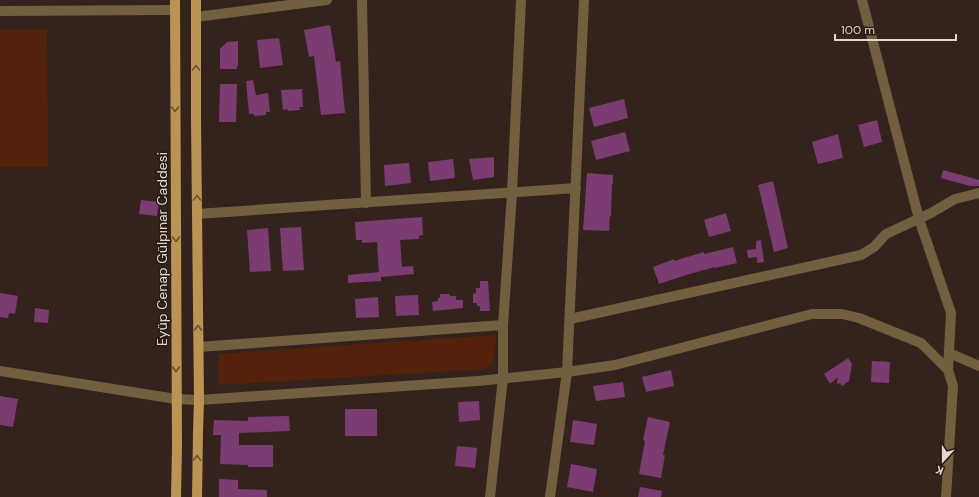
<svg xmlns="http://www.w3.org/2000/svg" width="979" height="497" font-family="'DM Sans',sans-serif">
	<rect width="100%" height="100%" fill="#34231c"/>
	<g fill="#54220b">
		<polygon points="0,29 47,29 48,167 0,167"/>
		<polygon points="496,335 494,359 487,369 218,385 219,354"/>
	</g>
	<g fill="#7b3c72">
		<polygon points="330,25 336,62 340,61 345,113 321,115 314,56 309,57 304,30"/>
		<polygon points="279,38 283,65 260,68 257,40"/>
		<polygon points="238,41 238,66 237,66 237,69 220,69 220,49 227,42"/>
		<polygon points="253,80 256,95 268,93 270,112 266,112 266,115 254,116 254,114 249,114 246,81"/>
		<polygon points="220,84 237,84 236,122 219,122"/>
		<polygon points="302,89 303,107 299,107 300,110 287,111 288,109 283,110 281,90"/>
		<polygon points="624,99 628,118 594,127 589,108"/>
		<polygon points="877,120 882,142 864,147 858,125"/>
		<polygon points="625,132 630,151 596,160 591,141"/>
		<polygon points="838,134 843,158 818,164 812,142"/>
		<polygon points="494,157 494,177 473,180 469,159"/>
		<polygon points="453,159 455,178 430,181 428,162"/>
		<polygon points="409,163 411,183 385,186 384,165"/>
		<polygon points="943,170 979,180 979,186 970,186 941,178"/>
		<polygon points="587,173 613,175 613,184 612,183 611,216 610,216 609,231 583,230"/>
		<polygon points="773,181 788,248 774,252 758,185"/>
		<polygon points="141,200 159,202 157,216 139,214"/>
		<polygon points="726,213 731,231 709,237 704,220"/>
		<polygon points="422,217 423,235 419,236 419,239 400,240 402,267 413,266 414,274 381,277 381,281 348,283 348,275 379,272 377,242 362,243 362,240 356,240 355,222"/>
		<polygon points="301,227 304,270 283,271 280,228"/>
		<polygon points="268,228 271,271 250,272 247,230"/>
		<polygon points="761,240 764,262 757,263 757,257 748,258 747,250 756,249 756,241"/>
		<polygon points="733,247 737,263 715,268 715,267 686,275 659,284 653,267 674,259 674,261 704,252 704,254"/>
		<polygon points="480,281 488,281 490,311 480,311 480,306 477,306 477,303 473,303 473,294 476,293 476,288 480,288"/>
		<polygon points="0,293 18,296 15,314 9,313 8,318 0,317"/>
		<polygon points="440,294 449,294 450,296 456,296 456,300 463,300 463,308 433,311 432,302 438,301 438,298 440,298"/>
		<polygon points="418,295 419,315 396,316 395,296"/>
		<polygon points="378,297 379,317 356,318 355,299"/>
		<polygon points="35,308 49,310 48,323 34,322"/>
		<polygon points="848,358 852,364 849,381 842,386 840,383 837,384 838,377 830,384 824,374"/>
		<polygon points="872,361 890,362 889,383 871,382"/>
		<polygon points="671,370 674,386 646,392 642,377"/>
		<polygon points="623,382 625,397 596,401 593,386"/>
		<polygon points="0,396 18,399 13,427 0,425"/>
		<polygon points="479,401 480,420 459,422 458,402"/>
		<rect x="345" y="409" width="32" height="27"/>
		<polygon points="289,416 290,431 239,433 239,445 273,445 273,467 248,467 248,465 220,464 221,435 213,435 214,420 248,421 248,417"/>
		<polygon points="648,417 670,422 663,455 665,455 661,478 639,474 645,441 643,440"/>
		<polygon points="573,420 597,424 594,445 570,442"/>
		<polygon points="457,446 477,448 475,468 455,466"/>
		<polygon points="571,464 597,469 593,492 567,487"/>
		<polygon points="219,479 238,480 238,489 267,490 267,497 219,497"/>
		<polygon points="640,487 662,491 661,497 638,497"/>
	</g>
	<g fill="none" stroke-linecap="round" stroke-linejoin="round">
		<g stroke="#715f40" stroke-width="10">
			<polyline points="362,0 366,203"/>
			<polyline points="862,0 919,219 951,313 948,370"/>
			<polyline points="0,11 175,10"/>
			<polyline points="196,17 327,0"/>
			<polyline points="197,214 576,188"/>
			<polyline points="570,319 861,255 874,247 886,234 931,213 955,199 979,193"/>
			<polyline points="199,347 503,325"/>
			<polyline points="949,353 979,366"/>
			<polyline points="0,371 176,399 199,400 478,381 567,372 615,365 812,314 842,314 859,318 921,343 948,370 953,386 946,497"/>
			<polyline points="490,497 503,378 503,325 512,193 521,0"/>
			<polyline points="550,497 567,372 584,0"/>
		</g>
		<g stroke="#ba9452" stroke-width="10">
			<polyline points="175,0 177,447 176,497"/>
			<polyline points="196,0 196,120 199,400 198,432 197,497"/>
		</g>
	</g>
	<defs><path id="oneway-chevron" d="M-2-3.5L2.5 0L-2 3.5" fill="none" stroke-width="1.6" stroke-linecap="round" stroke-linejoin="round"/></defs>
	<g stroke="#6b512f">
		<use href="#oneway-chevron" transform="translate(196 68) rotate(-90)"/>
		<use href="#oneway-chevron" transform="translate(175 109) rotate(90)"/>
		<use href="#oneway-chevron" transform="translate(197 198) rotate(-90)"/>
		<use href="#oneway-chevron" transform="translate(176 239) rotate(90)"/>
		<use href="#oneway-chevron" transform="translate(198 328) rotate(-91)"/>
		<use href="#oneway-chevron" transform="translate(176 369) rotate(90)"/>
		<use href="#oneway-chevron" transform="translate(197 458) rotate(-89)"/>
	</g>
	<g text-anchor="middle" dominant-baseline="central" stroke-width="3" stroke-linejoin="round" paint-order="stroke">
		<g font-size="14" fill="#e2d6d1" stroke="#2a1a13">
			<text transform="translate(162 249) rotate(-90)">Eyüp Cenap Gülpınar Caddesi</text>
		</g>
	</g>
	<g transform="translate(943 461) rotate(201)" stroke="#2a1a13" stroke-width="3" paint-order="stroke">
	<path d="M0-3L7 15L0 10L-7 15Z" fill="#e2d6d1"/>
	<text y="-6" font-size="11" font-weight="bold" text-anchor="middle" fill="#e2d6d1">K</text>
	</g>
	<path d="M835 34v6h121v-6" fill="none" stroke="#e2d6d1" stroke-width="2"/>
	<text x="841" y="34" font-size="12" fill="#e2d6d1" stroke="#2a1a13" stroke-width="3" paint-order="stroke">100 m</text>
</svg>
